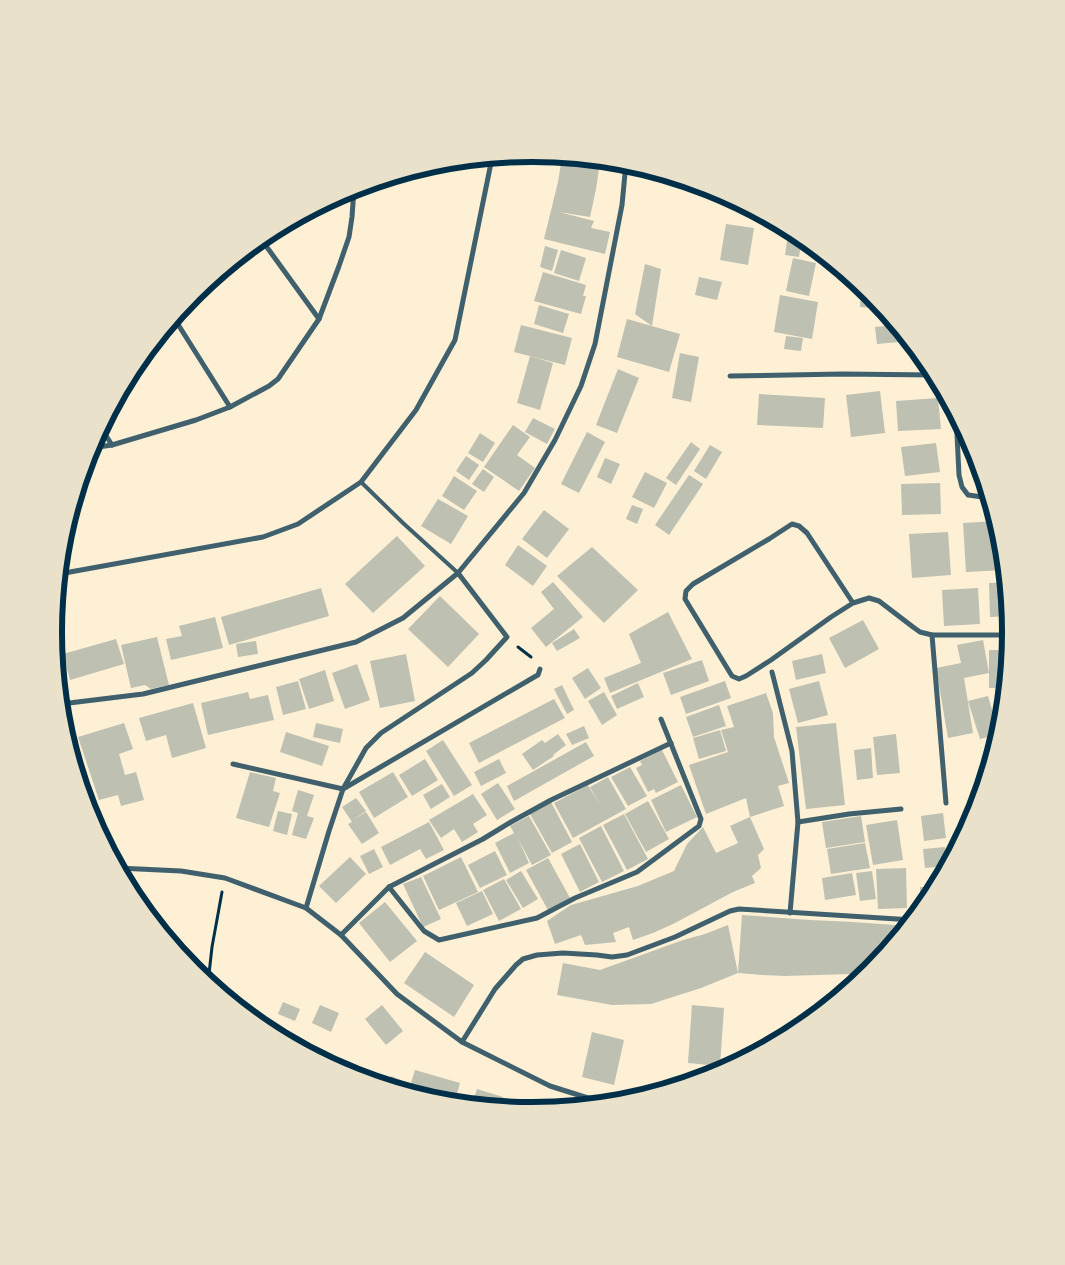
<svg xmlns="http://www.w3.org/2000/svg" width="1065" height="1265" font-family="'Titillium Web',sans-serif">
	<rect width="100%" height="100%" fill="#fdf0d5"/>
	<g fill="#bec0b2">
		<polygon points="562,157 600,162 596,189 590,217 559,212 594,221 591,228 610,232 605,254 544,239 558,182"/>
		<polygon points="718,191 724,195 739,202 718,202"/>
		<polygon points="726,224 754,228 748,265 720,260"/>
		<polygon points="787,241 801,243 799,257 785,255"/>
		<polygon points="545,246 558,250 552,271 540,267"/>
		<polygon points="561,250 586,258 579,281 554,273"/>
		<polygon points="793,258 816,263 809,296 786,291"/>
		<polygon points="645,264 661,269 652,326 635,314"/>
		<polygon points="543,272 586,285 583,296 586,296 581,314 534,301"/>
		<polygon points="699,277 722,282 717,300 695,295"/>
		<polygon points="861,286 871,294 883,309 860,307"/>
		<polygon points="780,295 818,302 812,339 774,332"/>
		<polygon points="539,305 569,314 563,333 534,324"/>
		<polygon points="627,319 680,334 669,372 617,357"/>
		<polygon points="521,325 572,338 565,365 514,352"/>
		<polygon points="897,325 898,326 899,342 877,344 875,327"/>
		<polygon points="786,336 803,338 801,351 784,349"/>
		<polygon points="680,353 699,357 691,402 672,398"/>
		<polygon points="530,356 553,363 540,410 517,403"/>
		<polygon points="618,369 639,378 617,433 596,425"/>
		<polygon points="880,391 885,433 851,437 846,395"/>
		<polygon points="759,394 825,398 823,428 757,425"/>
		<polygon points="938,398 941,429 898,431 896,401"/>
		<polygon points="533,418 555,429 547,444 525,432"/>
		<polygon points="513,425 530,437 517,455 535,468 519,491 484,467"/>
		<polygon points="587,432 605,442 579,493 561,484"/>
		<polygon points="480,433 495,443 483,462 468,453"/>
		<polygon points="691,442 700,449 676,485 666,478"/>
		<polygon points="936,443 940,472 905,476 901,447"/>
		<polygon points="710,445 722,452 706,479 694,471"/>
		<polygon points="976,453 978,461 982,475 975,474"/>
		<polygon points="466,456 479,465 469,480 456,471"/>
		<polygon points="605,458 620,464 611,484 597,477"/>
		<polygon points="483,469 494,477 484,492 472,484"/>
		<polygon points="645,472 667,483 654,508 632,497"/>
		<polygon points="689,475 703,484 669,535 655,525"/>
		<polygon points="454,476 477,491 464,510 442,496"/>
		<polygon points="940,483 941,514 902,515 901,484"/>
		<polygon points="438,499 468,516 451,544 421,526"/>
		<polygon points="632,505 643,509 637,524 626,519"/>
		<polygon points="544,510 569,529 547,558 522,539"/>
		<polygon points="996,521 1002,539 1005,570 966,572 963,523"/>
		<polygon points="948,532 951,575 912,578 909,534"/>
		<polygon points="397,536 425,566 373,613 345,584"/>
		<polygon points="518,545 547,566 533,586 505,565"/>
		<polygon points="592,547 638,590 604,623 557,576"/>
		<polygon points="553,582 583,617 546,647 531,628 554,609 541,592"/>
		<polygon points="1006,582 1010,616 990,617 989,583"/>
		<polygon points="321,588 329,616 229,645 221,617"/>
		<polygon points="978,588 980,624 944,626 942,590"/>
		<polygon points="440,596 479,634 448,667 408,629"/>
		<polygon points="668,612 692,659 610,693 604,678 641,663 629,634"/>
		<polygon points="215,617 223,648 171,660 166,639 182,636 179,626"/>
		<polygon points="863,620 879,649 845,668 829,638"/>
		<polygon points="574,629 580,638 557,651 552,643"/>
		<polygon points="157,637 169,685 151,689 145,685 131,688 121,645"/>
		<polygon points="116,639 124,664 70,680 63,654"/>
		<polygon points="983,640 989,673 989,650 1010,650 1006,688 989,688 989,673 964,678 973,733 948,738 936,668 961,663 957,645"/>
		<polygon points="256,641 258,654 238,657 236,644"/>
		<polygon points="406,654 415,701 380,708 370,661"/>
		<polygon points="822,654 826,673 796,680 792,661"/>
		<polygon points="702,660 709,681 671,695 663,673"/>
		<polygon points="357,664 370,700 345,709 332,673"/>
		<polygon points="588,668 601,688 585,699 572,678"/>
		<polygon points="325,670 334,701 309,709 299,679"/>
		<polygon points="298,681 306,709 283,715 276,687"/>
		<polygon points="725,681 731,698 686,714 680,697"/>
		<polygon points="819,681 828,715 798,723 789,689"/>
		<polygon points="638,683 644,697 617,709 611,696"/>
		<polygon points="562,685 574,710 567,714 554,689"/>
		<polygon points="248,692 250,699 268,695 274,720 208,735 201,703"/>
		<polygon points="604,692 617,715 602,725 588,701"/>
		<polygon points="766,693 773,713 774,737 789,783 778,786 784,806 750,817 746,798 706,814 689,765 728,752 721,730 734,727 727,706"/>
		<polygon points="988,696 999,734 980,739 968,701"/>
		<polygon points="554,699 565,718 479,763 469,743"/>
		<polygon points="193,703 206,748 172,758 166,735 146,741 139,718"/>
		<polygon points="719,705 726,726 720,728 719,725 720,728 693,737 686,717"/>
		<polygon points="124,723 133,749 119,754 125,775 136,772 144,800 121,806 118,795 99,800 78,737"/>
		<polygon points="316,723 343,729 340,743 313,737"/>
		<polygon points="836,723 845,805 806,809 796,727"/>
		<polygon points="584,726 589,738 572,745 566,734"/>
		<polygon points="720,730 726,751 699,759 693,738"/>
		<polygon points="286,732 329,746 322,766 280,752"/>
		<polygon points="558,734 566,745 553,755 554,756 533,770 522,754 542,740 545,743"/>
		<polygon points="896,734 900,773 877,775 873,737"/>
		<polygon points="66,735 69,735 71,742 71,751"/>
		<polygon points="443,740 472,785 454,796 426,751"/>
		<polygon points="586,742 594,756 514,801 507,786"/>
		<polygon points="871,748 873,778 857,780 854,750"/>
		<polygon points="662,750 678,782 656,793 654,789 648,792 636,768 642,765 640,761"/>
		<polygon points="425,759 438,780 412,796 399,775"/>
		<polygon points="499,759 506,773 481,786 474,772"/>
		<polygon points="630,767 647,796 628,806 611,777"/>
		<polygon points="250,772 276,778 273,791 280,793 269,827 236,818"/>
		<polygon points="393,772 408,797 374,818 359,792"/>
		<polygon points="608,777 626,809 573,838 554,803 588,785 600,805 590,787"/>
		<polygon points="498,783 515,809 497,820 481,794"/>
		<polygon points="442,784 450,797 431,809 423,795"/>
		<polygon points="681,785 697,817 666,832 651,800"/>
		<polygon points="298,790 314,795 307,816 314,818 306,839 292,835 298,813 292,811"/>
		<polygon points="473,794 487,815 473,824 478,832 462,842 454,829 441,838 429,820"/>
		<polygon points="356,798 366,811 353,820 366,812 379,833 362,844 348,824 352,822 342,807"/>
		<polygon points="648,801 669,839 646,852 625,814"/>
		<polygon points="551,802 572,842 552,853 530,814"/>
		<polygon points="278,811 292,814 287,835 273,831"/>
		<polygon points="943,813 946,838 924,841 921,816"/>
		<polygon points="624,814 648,859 627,870 603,825"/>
		<polygon points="529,816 551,855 532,865 518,839 529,863 510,873 495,843 514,833 510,826"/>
		<polygon points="861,816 865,842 826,848 822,822"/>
		<polygon points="750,817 764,849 758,855 761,868 752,876 755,883 733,892 673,924 653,933 633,940 629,927 613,933 616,942 585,945 581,935 555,944 547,921 571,905 638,886 674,871 687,844 703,827 716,853 738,843 730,826"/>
		<polygon points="897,820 903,860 873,865 866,825"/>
		<polygon points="429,822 444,850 426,859 420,849 390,865 381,847"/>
		<polygon points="601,826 624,871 602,882 579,838"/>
		<polygon points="865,843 870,868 831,874 827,849"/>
		<polygon points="580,844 599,882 580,892 561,854"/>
		<polygon points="945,847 947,866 925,868 923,849"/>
		<polygon points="374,849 383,867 369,874 360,856"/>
		<polygon points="495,851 507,875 480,888 468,865"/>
		<polygon points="350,857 366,874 336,903 319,886"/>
		<polygon points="461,857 478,892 439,910 423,876"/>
		<polygon points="548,858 570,898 548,910 526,870"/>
		<polygon points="906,868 907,908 878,909 876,869"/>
		<polygon points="521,871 538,899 523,908 506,880"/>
		<polygon points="872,871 876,899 860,901 856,873"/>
		<polygon points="852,873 856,895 825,900 822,878"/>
		<polygon points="421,877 441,919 423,927 403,884"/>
		<polygon points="504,879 521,909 499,921 483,890"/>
		<polygon points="920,887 937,887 926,904 920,904"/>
		<polygon points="482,891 493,914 467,926 456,903"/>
		<polygon points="385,902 417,941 390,962 359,923"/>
		<polygon points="742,915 810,920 853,922 908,926 871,971 863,977 851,974 785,976 762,975 738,973"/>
		<polygon points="728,925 738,973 701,988 651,1004 612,1005 557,995 563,963 600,970 683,940 705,934"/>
		<polygon points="425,952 474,985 454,1017 404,983"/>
		<polygon points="283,1002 300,1009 295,1021 278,1014"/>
		<polygon points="320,1005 339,1013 331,1032 312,1023"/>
		<polygon points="382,1005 403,1031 386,1045 365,1019"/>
		<polygon points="692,1005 724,1008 720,1066 688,1063"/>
		<polygon points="592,1032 624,1040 614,1085 582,1077"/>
		<polygon points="415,1070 460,1083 454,1104 439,1102 408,1093"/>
		<polygon points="391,1076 406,1082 402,1091 387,1086"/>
		<polygon points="477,1089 503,1097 500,1108 472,1105"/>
	</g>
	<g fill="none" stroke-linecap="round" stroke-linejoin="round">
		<g stroke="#003049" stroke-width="3">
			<polyline points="518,647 531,657"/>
			<polyline points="208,983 212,947 222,892"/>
		</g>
		<polyline stroke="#3f606c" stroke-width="4" points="361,482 403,523 458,573"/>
		<g stroke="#3f606c" stroke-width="5">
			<polyline points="261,239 319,319"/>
			<polyline points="174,318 230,407"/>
			<polyline points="730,376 842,374 935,375"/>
			<polyline points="956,414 959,475 962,487 968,495 990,498"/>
			<polyline points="101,428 112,445"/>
			<polyline points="91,448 112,445 196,420 230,407 269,386 278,379 319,319 339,266 349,237 352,217 354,189"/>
			<polyline points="59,574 263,537 298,524 361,482 416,410 455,340 492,158"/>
			<polyline points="853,603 807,533 799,526 792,524 769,539 693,584 686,591 685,599 732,676 739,679 746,676 771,660 831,617 853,603 869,598 879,601 913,627 920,632 932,635 1011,635"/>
			<polyline points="932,635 946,803"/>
			<polyline points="772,672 792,751 798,822 790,913"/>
			<polyline points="61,704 143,694 356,642 403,618 458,573 524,493 555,440 581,386 595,344 622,205 626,163"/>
			<polyline points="233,764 343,789 536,676 538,675 540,669"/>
			<polyline points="798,822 849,814 901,809"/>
			<polyline points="118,868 181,871 225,878 306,908 341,935 397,994 462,1042 550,1086 607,1104"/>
			<polyline points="389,887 424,931 439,940 537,918 575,898 637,872 699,826 701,819 661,719"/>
			<polyline points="306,908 329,831 343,789 366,748 381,733 472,673 486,660 507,637 458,573"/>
			<polyline points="341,935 389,887 483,839 511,822 551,800 671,743"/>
			<polyline points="256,1022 297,1047"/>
			<polyline points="462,1042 495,989 516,965 523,959 537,955 563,953 597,955 612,957 627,955 675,937 730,911 739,909 913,920"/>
		</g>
	</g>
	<path d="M0 0H1065V1265H0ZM62 632a470 470 0 1 1 940 0a470 470 0 1 1-940 0Z" fill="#e9e1ca" fill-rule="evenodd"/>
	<path fill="none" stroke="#003049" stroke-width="6" d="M62 632a470 470 0 1 1 940 0a470 470 0 1 1-940 0Z"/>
</svg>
